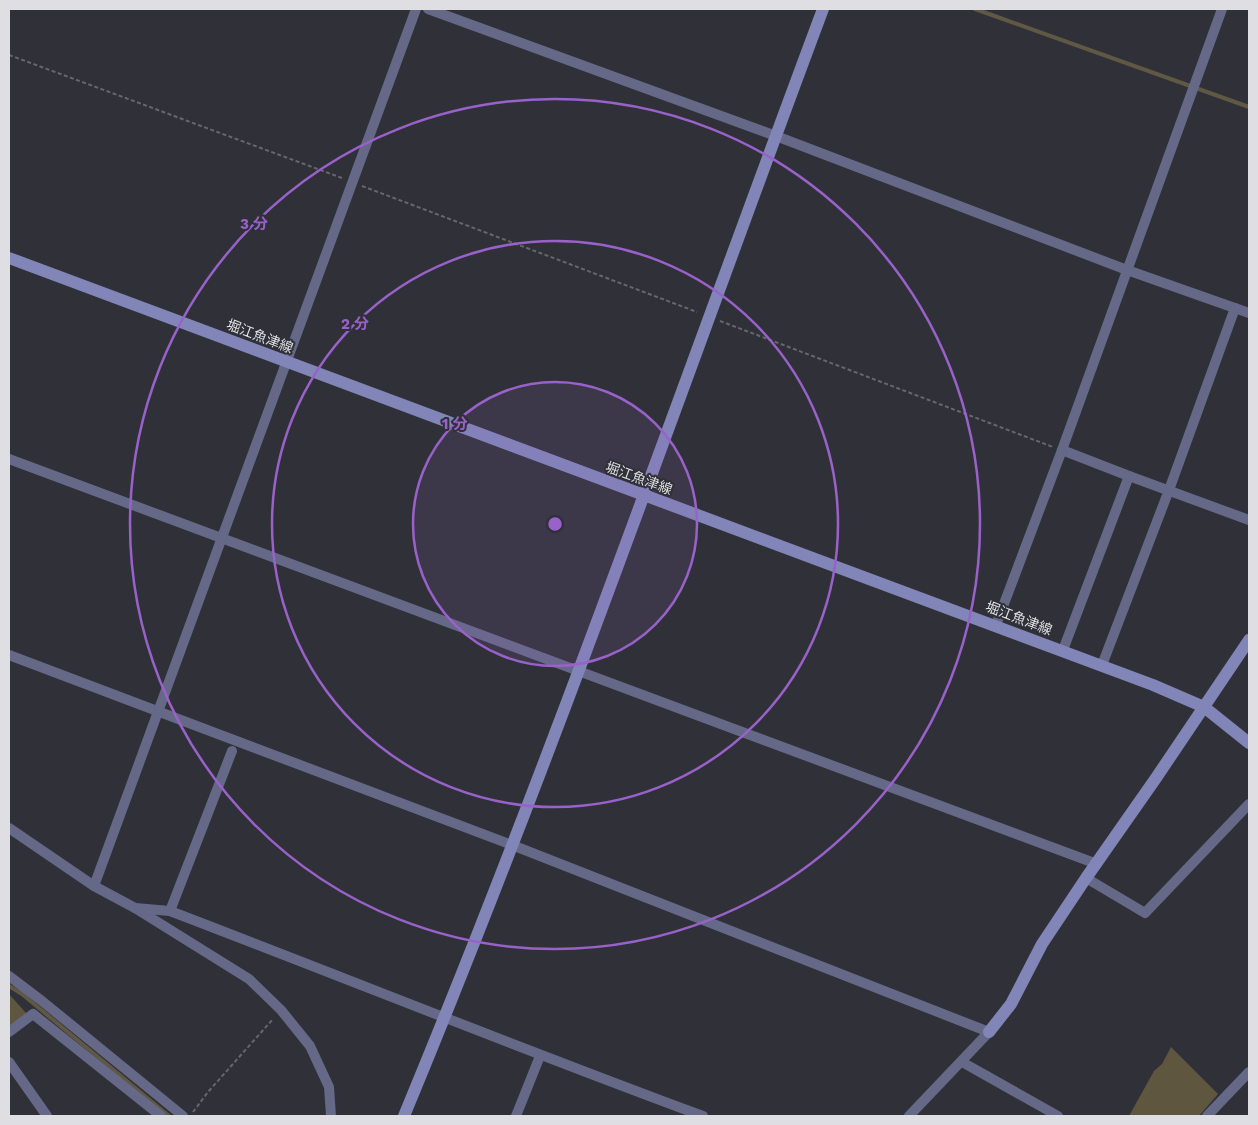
<svg xmlns="http://www.w3.org/2000/svg" width="1258" height="1125" font-family="'Work Sans','Noto Sans JP',sans-serif">
	<rect width="100%" height="100%" fill="#303138"/>
	<g fill="#5e563e">
		<polygon points="9,994 27,1014 9,1027"/>
		<polygon points="1171,1047 1218,1094 1199,1116 1129,1116 1154,1071 1162,1064"/>
	</g>
	<g fill="none" stroke-linecap="round" stroke-linejoin="round">
		<g stroke="#5f5844" stroke-width="4">
			<polyline points="975,9 1249,107"/>
			<polyline points="9,986 22,994 169,1116"/>
		</g>
		<g stroke="#66676d" stroke-width="2" stroke-dasharray="4 2.5" stroke-linecap="butt">
			<polyline points="9,55 342,178"/>
			<polyline points="362,186 697,312"/>
			<polyline points="720,321 1053,447"/>
			<polyline points="193,1112 208,1092 273,1019"/>
		</g>
		<g stroke="#656887" stroke-width="10">
			<polyline points="428,9 776,136 1127,270 1249,313"/>
			<polyline points="1062,450 1129,476 1063,650"/>
			<polyline points="9,459 1097,864"/>
			<polyline points="1129,476 1249,520"/>
			<polyline points="996,625 1062,450 1222,9"/>
			<polyline points="9,655 512,845 989,1032 909,1116"/>
			<polyline points="1102,665 1169,490 1235,308"/>
			<polyline points="9,828 94,886 135,908 249,979 281,1010 310,1046 329,1087 331,1116"/>
			<polyline points="1086,878 1145,913 1249,804"/>
			<polyline points="94,886 416,9"/>
			<path d="M135,908L170,911C348,979 524,1050 703,1116"/>
			<polyline points="170,911 232,751"/>
			<polyline points="9,976 42,1001 183,1116"/>
			<polyline points="9,1032 33,1014 161,1116"/>
			<polyline points="9,1062 47,1116"/>
			<polyline points="962,1062 1058,1116"/>
			<polyline points="516,1116 540,1056"/>
			<polyline points="1207,1116 1249,1072"/>
		</g>
		<g stroke="#8185b7" stroke-width="12">
			<polyline points="9,258 1153,685 1204,707 1249,743"/>
			<polyline points="989,1032 1011,1004 1042,944 1086,878 1156,778 1249,640"/>
			<path d="M404,1116C555,752 685,378 823,9"/>
		</g>
	</g>
	<circle cx="555" cy="524" r="142" fill="#9961ca" fill-opacity=".12"/>
	<g fill="none" stroke="#9961ca" stroke-width="2.5">
		<circle cx="555" cy="524" r="142"/>
		<circle cx="555" cy="524" r="283"/>
		<circle cx="555" cy="524" r="425"/>
	</g>
	<g text-anchor="middle" dominant-baseline="central" stroke-width="4" stroke-linejoin="round" paint-order="stroke">
		<g font-size="14" fill="#dedee3" stroke="#303138">
			<text transform="translate(260 336) rotate(21)">堀江魚津線</text>
			<text transform="translate(639 478) rotate(20)">堀江魚津線</text>
			<text transform="translate(1019 618) rotate(21)">堀江魚津線</text>
		</g>
	</g>
	<circle cx="555" cy="524" r="8" fill="#9961ca" stroke="#303138" stroke-width="2.5"/>
	<g font-size="15" text-anchor="middle" font-weight="bold" fill="#9961ca" stroke="#303138" stroke-width="4" stroke-linejoin="round" paint-order="stroke">
		<text x="254" y="229">3 分</text>
		<text x="355" y="329">2 分</text>
		<text x="455" y="429">1 分</text>
	</g>
	<rect width="1258" height="1125" fill="none" stroke="#dedee3" stroke-width="20"/>
</svg>
